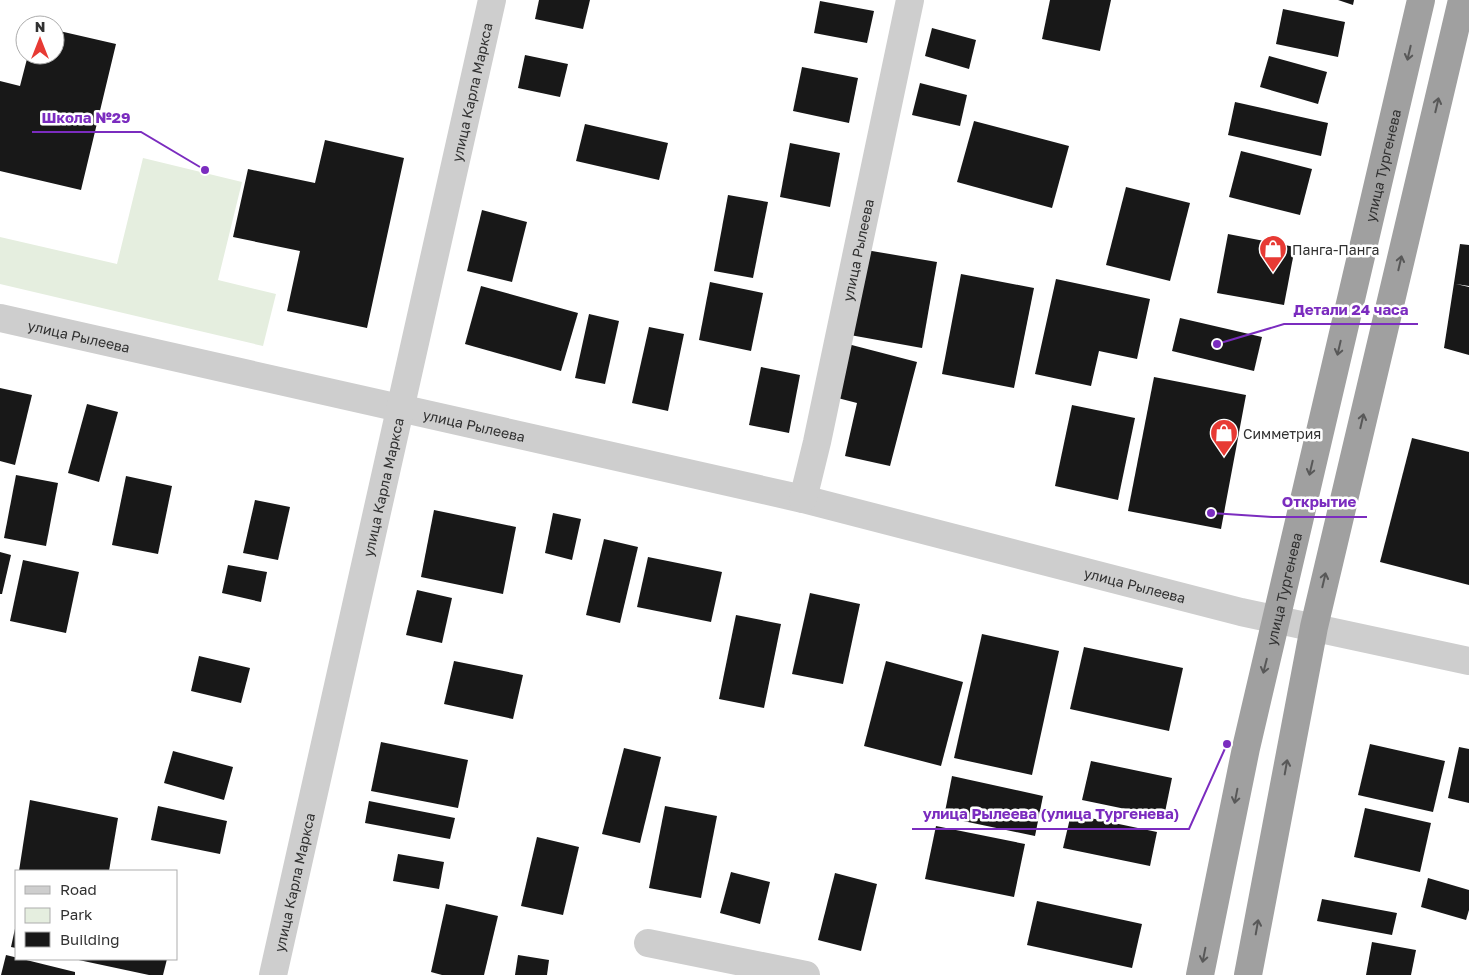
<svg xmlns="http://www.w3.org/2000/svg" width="1469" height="975" font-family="'Golos Text',sans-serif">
	<rect width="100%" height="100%" fill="#fff"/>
	<polygon fill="#e5eedf" points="143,158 242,182 218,280 276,294 263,346 0,284 0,237 117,264"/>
	<g fill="#181818">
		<polygon points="539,0 590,0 583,29 535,19"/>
		<polygon points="1050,0 1111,0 1100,51 1042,39"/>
		<polygon points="1338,0 1354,0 1353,5"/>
		<polygon points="820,1 874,11 867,43 814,33"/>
		<polygon points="1283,9 1345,22 1338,57 1276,44"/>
		<polygon points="932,28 976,40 969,69 925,56"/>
		<polygon points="55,30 116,44 81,190 0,171 0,81 20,86 28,55 55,55"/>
		<polygon points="525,55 568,64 560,97 518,88"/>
		<polygon points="1269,56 1327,72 1318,104 1260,87"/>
		<polygon points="802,67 858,78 849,123 793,111"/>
		<polygon points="920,83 967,95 960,126 912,115"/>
		<polygon points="1235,102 1328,123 1321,156 1228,135"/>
		<polygon points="974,121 1069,146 1052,208 957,182"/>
		<polygon points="585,124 668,143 659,180 576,161"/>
		<polygon points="325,140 404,158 367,328 287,311 300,251 233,237 248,169 315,183"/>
		<polygon points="790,143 840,153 830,207 780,197"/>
		<polygon points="1241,151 1312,169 1300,215 1229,197"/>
		<polygon points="1126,187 1190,203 1170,281 1106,265"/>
		<polygon points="728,195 768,202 753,278 714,271"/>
		<polygon points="482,210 527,222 512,282 467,271"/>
		<polygon points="1228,234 1295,247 1284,305 1217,293"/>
		<polygon points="1460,244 1469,245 1469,286 1456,284 1469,287 1469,355 1444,348"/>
		<polygon points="866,250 937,262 922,348 850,335"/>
		<polygon points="961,274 1034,288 1014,388 942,374"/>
		<polygon points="1056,279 1150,299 1137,359 1099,351 1091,386 1035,374"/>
		<polygon points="710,282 763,293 751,351 699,340"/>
		<polygon points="481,286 578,313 561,371 465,344"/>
		<polygon points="589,314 619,321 605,384 575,378"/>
		<polygon points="1180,318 1262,337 1254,371 1172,351"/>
		<polygon points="649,327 684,334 668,411 632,403"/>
		<polygon points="844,343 917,362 890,466 845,456 857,403 830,396"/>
		<polygon points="761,367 800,375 789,433 749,425"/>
		<polygon points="1154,377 1246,395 1221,529 1128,511"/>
		<polygon points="0,388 32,395 15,465 0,461"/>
		<polygon points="87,404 118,412 99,482 68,473"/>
		<polygon points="1072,405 1135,418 1118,500 1055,486"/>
		<polygon points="1412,438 1469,452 1469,585 1380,562"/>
		<polygon points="16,475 58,483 46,546 4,538"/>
		<polygon points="126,476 172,486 158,554 112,545"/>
		<polygon points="255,500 290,507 278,560 243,553"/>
		<polygon points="434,510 516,527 503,594 421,577"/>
		<polygon points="553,513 581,519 572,560 545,553"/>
		<polygon points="604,539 638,547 620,623 586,615"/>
		<polygon points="0,552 11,555 2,594 0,594"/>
		<polygon points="648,557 722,572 711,622 637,607"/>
		<polygon points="23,560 79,572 66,633 10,621"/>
		<polygon points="228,565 267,572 261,602 222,593"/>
		<polygon points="417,590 452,598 442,643 406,635"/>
		<polygon points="810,593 860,604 843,684 792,674"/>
		<polygon points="736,615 781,624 764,708 719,699"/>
		<polygon points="982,634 1059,651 1032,775 954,758"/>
		<polygon points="1084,647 1183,668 1169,731 1070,709"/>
		<polygon points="199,656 250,668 241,703 191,691"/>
		<polygon points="454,661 523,675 513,719 444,704"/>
		<polygon points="886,661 963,682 941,766 864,746"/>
		<polygon points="381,742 468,760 458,808 371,791"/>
		<polygon points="1370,744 1445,761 1433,812 1358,795"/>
		<polygon points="1459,747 1469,749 1469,803 1448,798"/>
		<polygon points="624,748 661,757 640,843 602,834"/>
		<polygon points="173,751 233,767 224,800 164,783"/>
		<polygon points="1091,761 1172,778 1164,817 1082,800"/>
		<polygon points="952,776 1043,796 1035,836 944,817"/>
		<polygon points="30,800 118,818 109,871 19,871"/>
		<polygon points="369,801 455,818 450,839 365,823"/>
		<polygon points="158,806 227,821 220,854 151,840"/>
		<polygon points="665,806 717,816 701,898 649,888"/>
		<polygon points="1365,808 1431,823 1420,872 1354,857"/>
		<polygon points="1071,814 1157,832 1150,866 1063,848"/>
		<polygon points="936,826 1025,844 1014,897 925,879"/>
		<polygon points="537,837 579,847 563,915 521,906"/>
		<polygon points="398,854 444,862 439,889 393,881"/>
		<polygon points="731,872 770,882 760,924 720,913"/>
		<polygon points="835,873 877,884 861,951 818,940"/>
		<polygon points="1428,878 1469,890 1469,910 1466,920 1421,907"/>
		<polygon points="1322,899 1397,913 1392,935 1317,921"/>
		<polygon points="1037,901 1142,924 1132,968 1027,945"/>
		<polygon points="446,904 498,916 484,975 442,975 431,972"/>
		<polygon points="16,924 16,948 11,947"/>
		<polygon points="1372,942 1416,950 1411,975 1366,975"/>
		<polygon points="6,955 75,972 75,975 1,975"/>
		<polygon points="518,955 549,960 547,975 515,975"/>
		<polygon points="74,959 167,959 163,975 149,975"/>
	</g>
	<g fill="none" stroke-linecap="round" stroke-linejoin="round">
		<g stroke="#cecece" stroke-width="28">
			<path id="s1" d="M0,318L803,499L1241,612L1469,661"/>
			<path id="s2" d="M803,499L817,442L910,0"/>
			<polyline points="648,943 806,975"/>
			<path id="s3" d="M273,975L492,0"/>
		</g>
		<g stroke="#a0a0a0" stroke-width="28">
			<path id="s4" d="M1200,975L1246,748L1421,0"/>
			<polyline points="1248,975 1314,627 1462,0"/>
		</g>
	</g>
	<defs><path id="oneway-shaft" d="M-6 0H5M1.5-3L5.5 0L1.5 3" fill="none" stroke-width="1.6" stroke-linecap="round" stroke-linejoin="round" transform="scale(1.25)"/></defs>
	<g stroke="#585858">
		<use href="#oneway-shaft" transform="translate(1409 53) rotate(103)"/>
		<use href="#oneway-shaft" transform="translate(1437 105) rotate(-77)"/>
		<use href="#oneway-shaft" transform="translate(1400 263) rotate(-77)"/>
		<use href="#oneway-shaft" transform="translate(1339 348) rotate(103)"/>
		<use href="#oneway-shaft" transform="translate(1362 421) rotate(-77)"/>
		<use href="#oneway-shaft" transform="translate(1311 468) rotate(103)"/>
		<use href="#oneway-shaft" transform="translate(1324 580) rotate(-77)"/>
		<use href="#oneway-shaft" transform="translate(1265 666) rotate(104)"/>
		<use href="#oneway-shaft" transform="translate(1286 767) rotate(-80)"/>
		<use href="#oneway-shaft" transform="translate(1236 796) rotate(101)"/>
		<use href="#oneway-shaft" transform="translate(1257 927) rotate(-80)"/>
		<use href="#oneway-shaft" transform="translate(1204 955) rotate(101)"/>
	</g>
	<defs>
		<symbol id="shop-pin" viewBox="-11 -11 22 30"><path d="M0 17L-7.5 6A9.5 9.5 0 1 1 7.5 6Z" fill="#e73a34" stroke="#fff"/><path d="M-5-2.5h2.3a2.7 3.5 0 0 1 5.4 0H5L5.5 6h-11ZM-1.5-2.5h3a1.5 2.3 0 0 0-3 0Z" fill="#fff"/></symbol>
	</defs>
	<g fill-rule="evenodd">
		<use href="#shop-pin" x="1257" y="233" width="32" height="43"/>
		<use href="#shop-pin" x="1208" y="417" width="32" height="43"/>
	</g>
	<g text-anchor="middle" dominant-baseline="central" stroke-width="5" stroke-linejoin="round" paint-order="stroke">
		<g font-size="14" fill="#313131" stroke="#fff">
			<text stroke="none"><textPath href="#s3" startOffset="905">улица Карла Маркса</textPath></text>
			<text stroke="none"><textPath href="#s4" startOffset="830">улица Тургенева</textPath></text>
			<text stroke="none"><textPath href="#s2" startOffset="255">улица Рылеева</textPath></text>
			<text stroke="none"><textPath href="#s1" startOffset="81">улица Рылеева</textPath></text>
			<text stroke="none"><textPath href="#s1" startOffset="486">улица Рылеева</textPath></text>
			<text stroke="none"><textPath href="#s3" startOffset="500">улица Карла Маркса</textPath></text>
			<text stroke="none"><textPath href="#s1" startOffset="1166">улица Рылеева</textPath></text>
			<text stroke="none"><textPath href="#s4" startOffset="395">улица Тургенева</textPath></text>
			<text stroke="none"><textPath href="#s3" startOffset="95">улица Карла Маркса</textPath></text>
		</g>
		<g font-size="14" fill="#313131" stroke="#fff" text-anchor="start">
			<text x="1292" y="249">Панга-Панга</text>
			<text x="1243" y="433">Симметрия</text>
		</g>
	</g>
	<path fill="none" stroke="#7b2cbf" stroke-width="2" d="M205 170L141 132H32M1217 344L1284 324H1418M1211 513L1272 517H1367M1227 744L1189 829H912"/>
	<g fill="#7b2cbf" stroke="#fff" stroke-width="2">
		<circle cx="205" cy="170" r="5"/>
		<circle cx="1217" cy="344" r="5"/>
		<circle cx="1211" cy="513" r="5"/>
		<circle cx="1227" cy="744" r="5"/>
	</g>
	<g font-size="15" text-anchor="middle" font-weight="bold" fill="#7b2cbf" stroke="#fff" stroke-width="5" stroke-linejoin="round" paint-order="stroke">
		<text x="86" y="123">Школа №29</text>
		<text x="1351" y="315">Детали 24 часа</text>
		<text x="1319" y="507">Открытие</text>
		<text x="1051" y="819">улица Рылеева (улица Тургенева)</text>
	</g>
	<rect x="15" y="870" width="162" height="90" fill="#ffffff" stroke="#adadad"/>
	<rect x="25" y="886" width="25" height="8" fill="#cecece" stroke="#adadad"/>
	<text x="60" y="895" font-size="15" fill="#313131">Road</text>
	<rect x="25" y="908" width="25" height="15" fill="#e5eedf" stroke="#adadad"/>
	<text x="60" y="920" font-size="15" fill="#313131">Park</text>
	<rect x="25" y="932" width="25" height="15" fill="#181818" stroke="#adadad"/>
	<text x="60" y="945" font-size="15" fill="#313131">Building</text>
	<g transform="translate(40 40)"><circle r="24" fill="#ffffff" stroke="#adadad"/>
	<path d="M0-4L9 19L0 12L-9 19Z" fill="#e73a34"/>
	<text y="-8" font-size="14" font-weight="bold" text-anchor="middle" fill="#313131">N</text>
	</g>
</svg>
